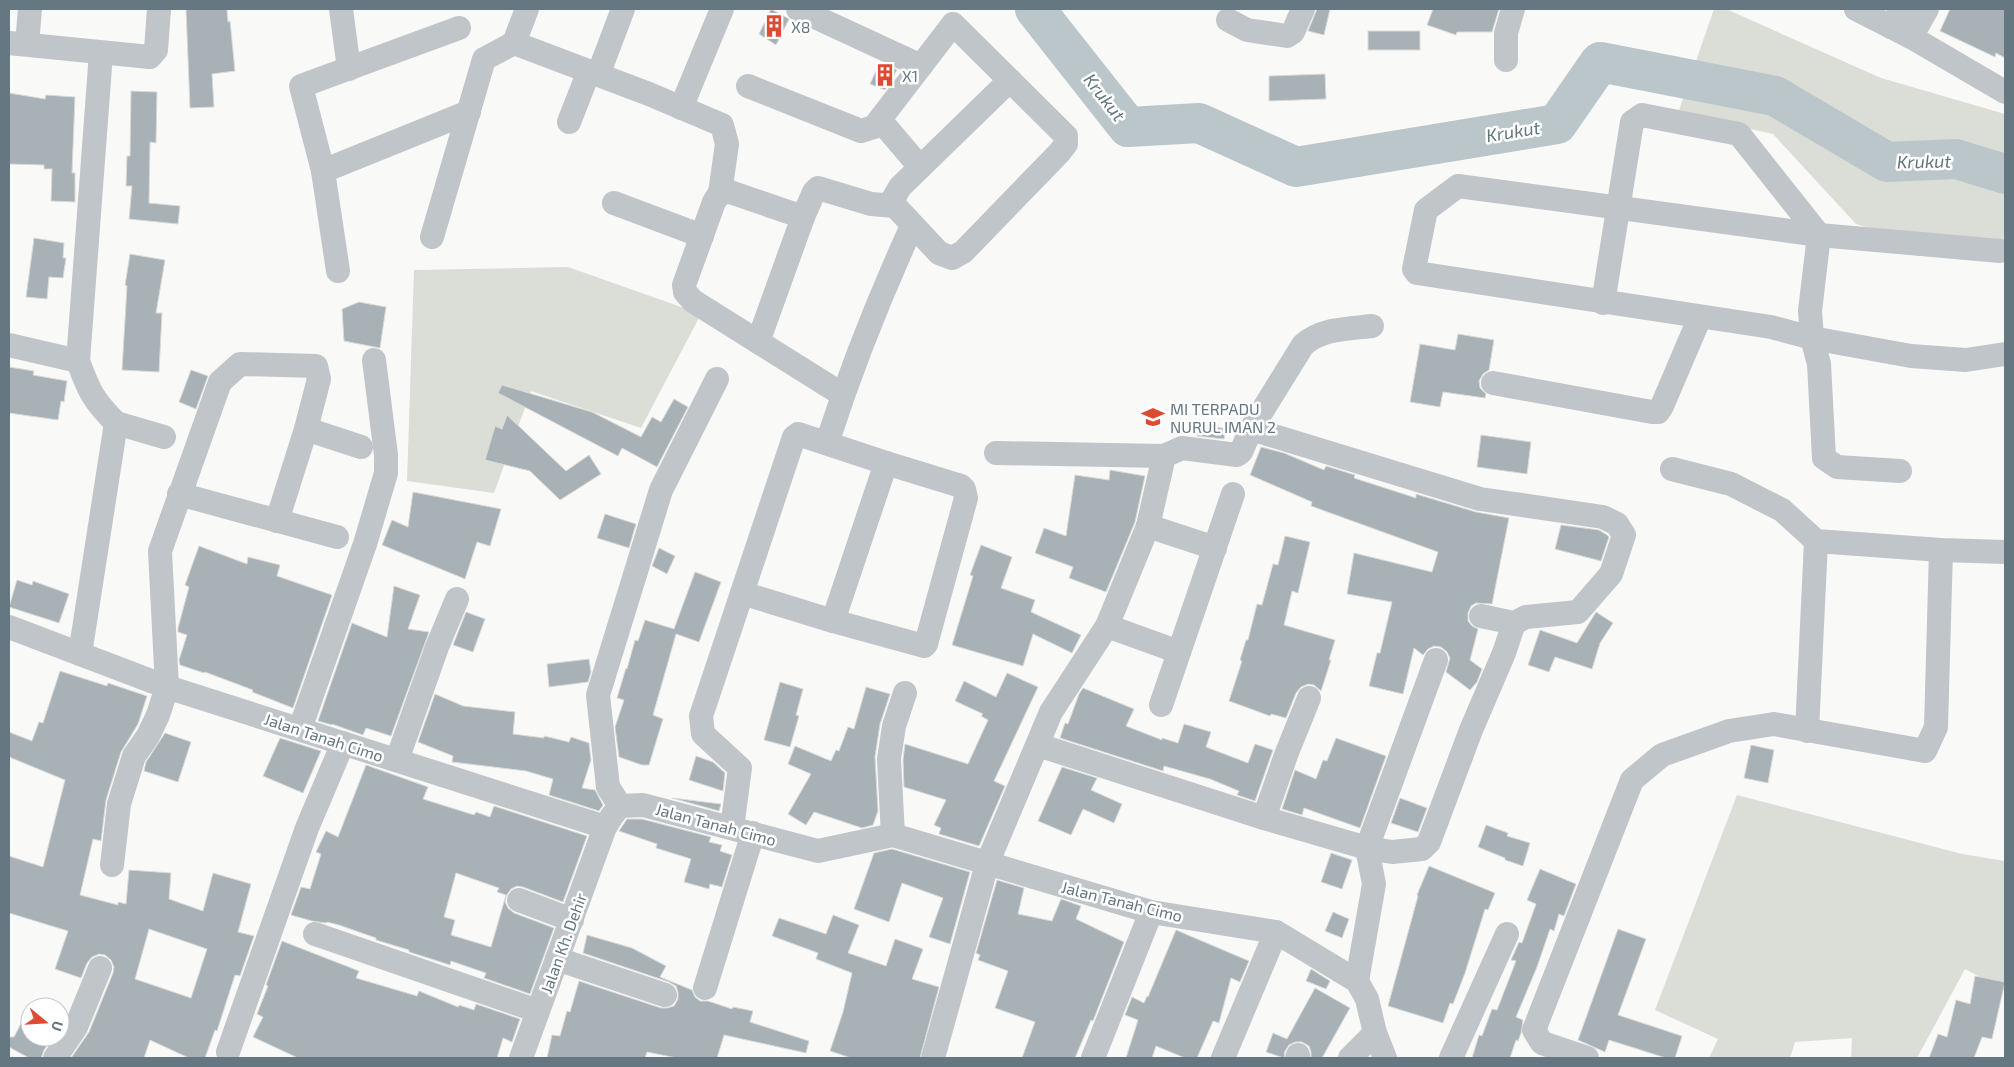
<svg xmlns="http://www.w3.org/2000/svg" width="2014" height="1067" font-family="'Exo 2',sans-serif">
	<rect width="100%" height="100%" fill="#f9f9f7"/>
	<g fill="#daded6">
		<polygon points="1714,9 1726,9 1881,78 2005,114 2005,245 1899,236 1856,224 1773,134 1678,113"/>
		<polygon points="568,267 701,314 641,428 531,391 494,493 407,481 414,270"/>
		<polygon points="1737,795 1962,854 2005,861 2005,990 1965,969 1917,1058 1851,1058 1852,1038 1795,1042 1790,1058 1709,1058 1718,1039 1655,1010"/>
	</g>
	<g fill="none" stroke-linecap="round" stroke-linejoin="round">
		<polyline stroke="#bac6ca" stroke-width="40" points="1035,9 1128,127 1199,123 1296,167 1557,124 1600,62 1775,96 1887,162 1956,159 2005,174"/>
	</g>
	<g fill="#a7b1b6" stroke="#dbdbd9" fill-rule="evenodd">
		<polygon points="186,9 227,9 228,22 230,21 235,71 212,74 214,107 190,108"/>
		<polygon points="771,9 789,19 776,45 759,34"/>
		<polygon points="1317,9 1330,9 1324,35 1308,31"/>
		<polygon points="1433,9 1499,9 1492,32 1457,32 1456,35 1427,25"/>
		<polygon points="1950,9 2005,9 2005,58 1996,53 1995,57 1940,31"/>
		<rect x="1368" y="31" width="52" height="19"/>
		<polygon points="880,62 897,70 885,90 870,84"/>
		<polygon points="1325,74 1326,99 1269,101 1269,76"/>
		<polygon points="131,91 157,92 156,143 150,142 149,203 180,206 178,224 129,219 132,186 126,186 127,156 130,156"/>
		<polygon points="9,93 45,99 46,95 75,97 72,173 75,173 75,202 51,201 52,169 44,169 44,165 9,164"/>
		<polygon points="34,238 64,243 63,258 66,258 63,278 49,277 47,299 26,297"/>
		<polygon points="130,254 165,260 156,313 162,313 159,372 122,370 127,286 125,285"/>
		<polygon points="359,302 386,307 380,348 344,341 342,309"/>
		<polygon points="1458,334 1494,340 1489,370 1483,374 1479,381 1480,388 1486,394 1485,398 1443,392 1440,407 1410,402 1420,344 1455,350"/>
		<polygon points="9,367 34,371 33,375 67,381 64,402 61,401 58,420 9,413"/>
		<polygon points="191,370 208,376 196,409 179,402"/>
		<polygon points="502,385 592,412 641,437 652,417 661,422 674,399 688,407 657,467 622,448 618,456 498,393"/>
		<polygon points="507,415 566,471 589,455 601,474 560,500 530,471 485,460 495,426 502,429"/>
		<polygon points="1200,423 1226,429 1224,439 1197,436"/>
		<polygon points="1481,435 1531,442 1527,474 1477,467"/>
		<polygon points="1261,447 1284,453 1324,470 1326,466 1355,475 1354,478 1416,498 1416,494 1476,512 1509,518 1492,604 1476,603 1471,606 1468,613 1468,621 1472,626 1478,629 1470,660 1482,669 1477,682 1470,690 1446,672 1450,658 1447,652 1441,647 1434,646 1428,649 1423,655 1414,648 1403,694 1369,686 1377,653 1380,653 1392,602 1347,594 1354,553 1432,572 1438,552 1311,506 1312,502 1250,475"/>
		<polygon points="1110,470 1145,476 1135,522 1106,592 1069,578 1073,567 1035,553 1044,528 1066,536 1075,475 1109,480"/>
		<polygon points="413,492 501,509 490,546 477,542 465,579 382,545 392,520 408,527"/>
		<polygon points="605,514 636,524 629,548 597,538"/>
		<polygon points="1561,525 1599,530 1607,535 1609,537 1601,561 1555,549"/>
		<polygon points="1285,536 1310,542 1298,593 1292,591 1284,625 1335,640 1329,660 1331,660 1321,691 1314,685 1308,684 1301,687 1296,693 1286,718 1271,714 1270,716 1229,701 1242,661 1240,660 1246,640 1248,640 1257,604 1262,605 1273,564 1278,565"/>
		<polygon points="981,545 1012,557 1001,588 1035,600 1031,612 1081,635 1072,653 1033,634 1023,666 952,645 973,576 970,575"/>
		<polygon points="199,546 247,564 248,557 280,565 277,576 332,595 293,708 252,692 253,690 205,672 204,673 180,665 179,660 187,635 178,632 178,628 189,587 185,585"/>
		<polygon points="659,548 675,556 667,574 652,566"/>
		<polygon points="695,572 721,582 699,642 676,634 653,715 663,719 649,765 642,765 619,757 615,727 624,700 617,698 626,668 627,669 635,640 638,641 645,620 674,629"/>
		<polygon points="17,580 32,585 33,581 69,594 59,623 9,607"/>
		<polygon points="394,586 420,595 408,629 429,632 391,736 366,728 363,735 332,724 332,725 318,721 352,623 387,637"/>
		<polygon points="466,612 485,619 473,652 453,645"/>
		<polygon points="1596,612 1613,623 1600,643 1592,669 1555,657 1549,672 1528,665 1540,630 1577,643"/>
		<polygon points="589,659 591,672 588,682 549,687 547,664"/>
		<path d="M60,671L107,686L108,683L147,696L138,724L121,752L106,800L101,841L93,839L80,895L118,905V902L126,904L129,870L171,873L169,899L203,911L213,873L251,884L238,932L254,936L240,976L235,975L217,1031L215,1030L205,1058H189L150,1040L144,1058H71L89,1032L113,973L114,967L111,960L105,955L99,954L92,957L87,963L81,978L55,969L68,931L9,913V856L43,867L65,780L9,757V732L32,741L39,722L43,723ZM149,929L207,949L191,998L135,979Z"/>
		<polygon points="1007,673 1038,687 994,781 1005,786 979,846 939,834 941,828 934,825 946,800 904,787 903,760 905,744 968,764 988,720 981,716 983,714 955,701 964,681 996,697"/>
		<polygon points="780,682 803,689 796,715 799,716 790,747 764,740"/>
		<polygon points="866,687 890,694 880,724 875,757 878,811 873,825 862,828 814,812 806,825 788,814 811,774 788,764 795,746 831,761 836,750 839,751 848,727 854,729"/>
		<polygon points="1083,688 1134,709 1126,726 1162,740 1162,738 1178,743 1184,724 1211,732 1206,747 1248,763 1255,744 1273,750 1255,801 1237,795 1239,791 1210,779 1164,766 1163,771 1060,738 1065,723 1068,724 1079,694"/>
		<polygon points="435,694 463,706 515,712 513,734 544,738 544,736 569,742 571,737 589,743 591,760 582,788 595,790 603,805 599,811 549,795 553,779 526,771 452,762 453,756 418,742"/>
		<polygon points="165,733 191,742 178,782 144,771 146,762"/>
		<polygon points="280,738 321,751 303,793 263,776"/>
		<polygon points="1336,738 1386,756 1360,828 1304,808 1302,815 1282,809 1295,770 1316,779 1323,760 1327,761"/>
		<polygon points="1751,745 1774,750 1768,783 1744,778"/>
		<polygon points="696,756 713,762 725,773 723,791 689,780"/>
		<path d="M366,765L428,787L423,799L474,815L476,812L490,817L494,806L587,836L563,902L523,887L517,886L511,889L506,896L505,902L508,908L514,913L554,928L530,994L484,978L486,973L451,961L450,965L422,956L409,952V950L376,940V938L339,925L327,922L326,923L312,921L291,915L301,887L310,889L321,854L316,852L326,831L338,837ZM456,873L499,888L497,892L506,895L491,947L451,935L455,920L444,917Z"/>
		<polygon points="1062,767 1097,778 1091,790 1122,804 1114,823 1083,809 1071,835 1038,821"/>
		<polygon points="672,798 721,804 719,811"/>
		<polygon points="1400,798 1427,808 1418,832 1391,823"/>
		<polygon points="627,819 642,819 711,837 709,842 722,845 720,851 732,855 722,887 710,884 709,889 684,882 691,859 656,848 657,844 619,831"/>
		<polygon points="1486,825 1508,833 1507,836 1530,843 1523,866 1505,860 1505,858 1478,847"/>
		<polygon points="892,849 970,872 950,944 929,937 943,898 902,883 889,922 854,909 874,853"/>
		<polygon points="1331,853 1352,860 1342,889 1321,882"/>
		<polygon points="1429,866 1495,893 1488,910 1485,909 1465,973 1453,1004 1450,1003 1443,1023 1388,1006 1418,896 1417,895"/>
		<polygon points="1540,869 1576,884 1564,916 1559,914 1554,931 1550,929 1537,967 1516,1017 1523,1020 1521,1033 1518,1041 1516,1040 1510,1058 1472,1058 1479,1035 1482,1036 1492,1009 1497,1010 1516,961 1511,960 1519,942 1522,943 1536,904 1527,900"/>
		<polygon points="997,880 1024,888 1018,914 1052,921 1061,899 1081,906 1076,919 1124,942 1093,1021 1091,1020 1075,1058 1022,1058 1035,1022 995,1008 1008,971 978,960 980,955 976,953"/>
		<polygon points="1333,912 1349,919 1342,938 1325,931"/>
		<polygon points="833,915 859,925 848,953 886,966 895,939 923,949 912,979 939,987 920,1058 851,1058 830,1051 843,1012 852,973 816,959 818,953 772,936 779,918 826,934"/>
		<polygon points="1618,929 1646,939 1618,1015 1682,1036 1675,1058 1666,1058 1609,1040 1605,1052 1578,1040"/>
		<polygon points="1176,930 1249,961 1240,982 1231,978 1219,1023 1213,1021 1197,1058 1185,1058 1156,1046 1152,1058 1126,1058 1138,1020 1125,1015 1132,997 1144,1003 1147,996 1148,997"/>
		<polygon points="587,935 632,948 666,966 660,977 692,990 695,997 700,1001 708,1001 732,1009 733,1007 753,1011 750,1022 809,1041 806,1053 724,1035 717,1058 677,1058 647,1052 645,1058 547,1058 552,1035 560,1036 567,1011 570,1012 579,981 661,1008 667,1008 674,1006 678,999 678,992 676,986 669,982 583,953"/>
		<polygon points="282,941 359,971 356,978 417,996 419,991 458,1007 459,1005 474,1010 476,1004 520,1019 512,1042 503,1038 497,1058 298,1058 253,1037 263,1017 257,1014 268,986 266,985"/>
		<polygon points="1311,969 1330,981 1326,989 1306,981"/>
		<polygon points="1975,976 2005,982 1992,1039 1982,1037 1974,1058 1929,1058 1938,1034 1947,1037 1956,1000 1970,1004"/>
		<polygon points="1315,988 1350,1008 1322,1058 1311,1058 1311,1052 1309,1046 1302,1042 1295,1042 1289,1045 1285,1051 1284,1058 1266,1052 1273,1033 1287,1039"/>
		<polygon points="30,1006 30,1037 52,1038 44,1050 41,1058 29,1058 9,1047 9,1037 14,1037"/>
	</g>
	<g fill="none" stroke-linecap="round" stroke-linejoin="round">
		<g stroke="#c0c5c9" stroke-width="24">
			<polyline points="341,9 349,69"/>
			<polyline points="527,9 514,43 649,94 722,125 727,144 720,193"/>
			<polyline points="798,9 921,66"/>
			<polyline points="1856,9 1911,37 2005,92"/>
			<polyline points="1228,20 1247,30 1287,36 1293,32 1303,9"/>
			<polyline points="1891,27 1901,9"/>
			<polyline points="1911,37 1927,9"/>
			<polyline points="9,43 150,57 156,50 159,9"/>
			<polyline points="27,44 30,9"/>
			<polyline points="1506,60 1506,33 1513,9"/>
			<polyline points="598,75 623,9"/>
			<polyline points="748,86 861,131 874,127 953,24 1066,136 1066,144 1059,153 963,252 952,258 939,253 895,206 893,199 900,187 1010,80"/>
			<polyline points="681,108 722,9"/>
			<polyline points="880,120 920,167"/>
			<polyline points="569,122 589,71"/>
			<polyline points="323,171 301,86 459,28"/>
			<polyline points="614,203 702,236"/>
			<polyline points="803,217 730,192 720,193 714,202 684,285 685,292 693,301 843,395"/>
			<polyline points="432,237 484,59 514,43"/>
			<polyline points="2000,251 1819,235 1458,186 1426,210 1414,269 1417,273 1771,327 1812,338 1911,356 1966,360 2005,354"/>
			<polyline points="338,271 323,171 469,112"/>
			<polyline points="1603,303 1632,122 1642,115 1739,134 1819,235 1810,311 1812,338 1819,364 1824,458 1837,467 1900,471"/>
			<polyline points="758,342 803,217 814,192 818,188 871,204 895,206"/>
			<polyline points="9,345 78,361"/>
			<polyline points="1493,383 1652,412 1658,412 1662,406 1700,317"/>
			<polyline points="116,423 164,437"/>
			<polyline points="306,429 361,447"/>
			<polyline points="1251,429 1480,499 1603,517 1617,524 1624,535 1611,574 1578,612 1526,617 1514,623 1481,616"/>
			<path d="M827,443C851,369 880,296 912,226"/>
			<polyline points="996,453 1164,456"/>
			<polyline points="1672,469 1731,484 1782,510 1816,541 1941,550 2005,552"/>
			<polyline points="179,494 337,537"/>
			<polyline points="1148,526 1215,548"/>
			<polyline points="742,593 833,621 924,646 926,644 966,498 964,489 961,486 886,463"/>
			<polyline points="1107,626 1179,652"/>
			<polyline points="9,627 167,687 605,827"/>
			<path d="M80,654L116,423C93,400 89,391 78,361L101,53"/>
			<polyline points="1161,705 1233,494"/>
			<polyline points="300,729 365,544 386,473 386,455 374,360"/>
			<polyline points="1807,731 1816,541"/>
			<polyline points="1038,745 1264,818 1367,848 1392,852 1422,849 1429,842 1471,730 1504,653 1514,623"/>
			<polyline points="397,760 437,647 457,599"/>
			<polyline points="620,806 608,787 598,695 661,490 717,379"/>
			<polyline points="1264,818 1286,755 1309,698"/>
			<polyline points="732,828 740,768 703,734 701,716 794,437 798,434 886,463 833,621"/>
			<polyline points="893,835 889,759 894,726 905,693"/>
			<polyline points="112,865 119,804 134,756 148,736 158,715 167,687 160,551 220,382 240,364 316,366 319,379 306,429 277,521"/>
			<polyline points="519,900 572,920"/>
			<polyline points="315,934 538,1011"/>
			<polyline points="557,959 665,995"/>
			<polyline points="1357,981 1374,884 1367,848 1436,660"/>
			<polyline points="705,988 753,833"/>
			<polyline points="228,1052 307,828 343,743"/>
			<polyline points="55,1058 76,1027 100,968"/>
			<polyline points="521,1058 605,827 612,816 620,806 643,805 818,851 893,835 1151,912 1276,932 1357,981 1367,999 1375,1033 1385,1058"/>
			<path d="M933,1058L987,864L1051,712L1107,626L1148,526L1164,456L1182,448L1237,455L1241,452L1251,429L1303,345C1322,328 1348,329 1372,326"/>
			<polyline points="1093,1058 1151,912"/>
			<polyline points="1223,1058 1276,932"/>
			<polyline points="1297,1058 1298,1055"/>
			<polyline points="1350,1058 1375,1033"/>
			<polyline points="1451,1058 1507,934"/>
			<polyline points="1587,1058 1542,1043 1534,1030 1632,780 1662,755 1729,731 1774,724 1925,751 1936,727 1941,550"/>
		</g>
	</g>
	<defs>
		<symbol id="building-bare" viewBox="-9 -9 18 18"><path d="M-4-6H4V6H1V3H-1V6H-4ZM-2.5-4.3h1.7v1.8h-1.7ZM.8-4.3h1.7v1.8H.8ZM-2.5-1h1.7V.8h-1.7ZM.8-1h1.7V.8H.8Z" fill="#dd4b33" stroke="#fff" stroke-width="2.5" paint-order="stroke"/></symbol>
		<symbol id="school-bare" viewBox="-9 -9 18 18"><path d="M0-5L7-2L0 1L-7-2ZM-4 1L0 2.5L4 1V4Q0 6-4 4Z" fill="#dd4b33" stroke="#fff" stroke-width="2.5" paint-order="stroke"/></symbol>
	</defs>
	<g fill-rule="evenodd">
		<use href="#building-bare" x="758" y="10" width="32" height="32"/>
		<use href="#building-bare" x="869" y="59" width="32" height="32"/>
		<use href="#school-bare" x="1137" y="401" width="32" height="32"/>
	</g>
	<g text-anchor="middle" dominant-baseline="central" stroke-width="5" stroke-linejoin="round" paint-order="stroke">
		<g font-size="16" fill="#657781" stroke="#fff" text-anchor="start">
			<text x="791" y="26">X8</text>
			<text x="902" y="75">X1</text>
			<text x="1170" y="408">MI TERPADU<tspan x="1170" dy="18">NURUL IMAN 2</tspan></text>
		</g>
		<g font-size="16" fill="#657781" stroke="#fff">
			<text transform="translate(324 737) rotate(18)">Jalan Tanah Cimo</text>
			<text transform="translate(716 824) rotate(15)">Jalan Tanah Cimo</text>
			<text transform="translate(1122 901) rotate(14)">Jalan Tanah Cimo</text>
			<text transform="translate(563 943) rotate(-70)">Jalan Kh. Dehir</text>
		</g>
		<g font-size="18" font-style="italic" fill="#60767b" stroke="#fff">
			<text transform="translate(1105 97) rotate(52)">Krukut</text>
			<text transform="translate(1513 131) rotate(-9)">Krukut</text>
			<text transform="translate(1924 161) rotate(-1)">Krukut</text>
		</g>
	</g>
	<rect width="2014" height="1067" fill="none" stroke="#657781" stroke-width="20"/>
	<g transform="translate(45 1022) rotate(108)"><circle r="24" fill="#ffffff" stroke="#c1c9cd"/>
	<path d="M0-4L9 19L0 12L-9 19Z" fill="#dd4b33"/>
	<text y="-8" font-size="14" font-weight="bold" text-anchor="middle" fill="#657781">U</text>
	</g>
</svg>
